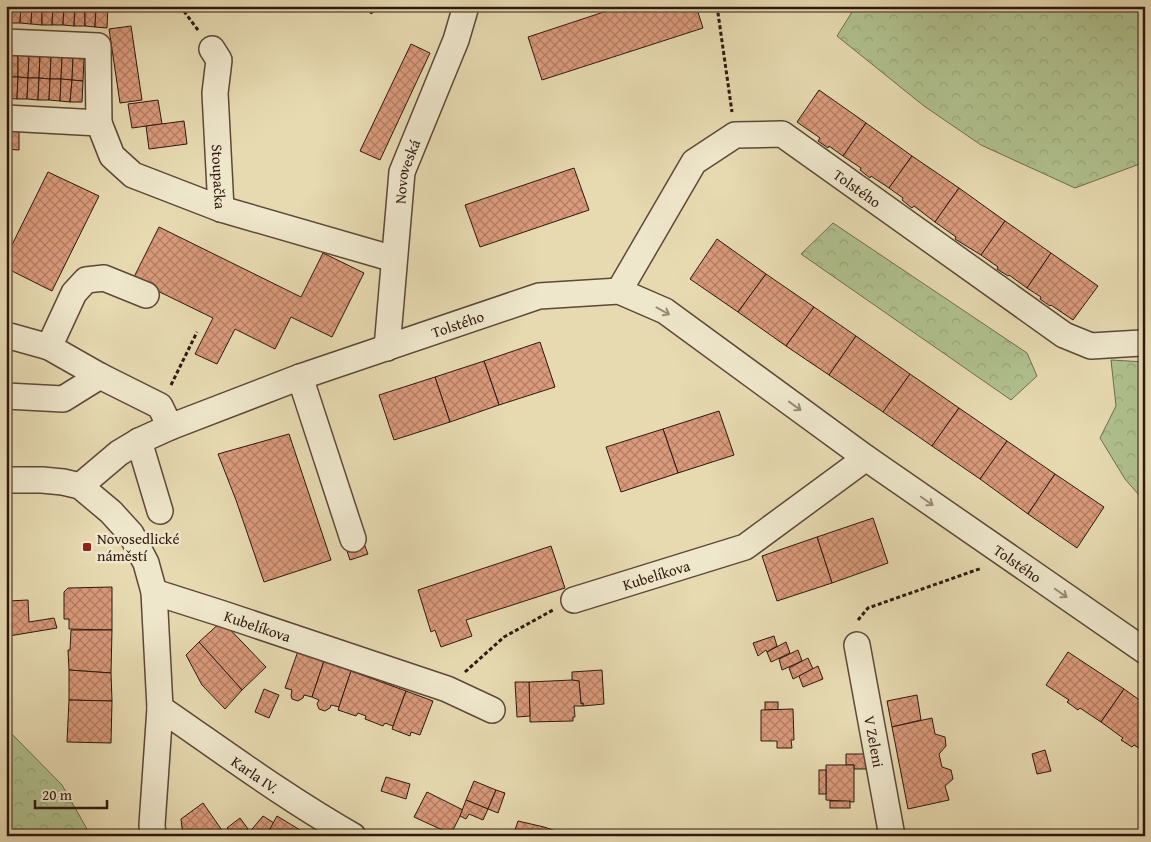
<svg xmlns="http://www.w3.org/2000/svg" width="1151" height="842" font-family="'Gentium Book Plus',serif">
	<defs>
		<pattern id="forest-crowns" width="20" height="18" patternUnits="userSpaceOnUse" patternTransform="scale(1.25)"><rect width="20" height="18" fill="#b0c18f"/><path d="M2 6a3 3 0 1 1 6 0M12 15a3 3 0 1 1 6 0" fill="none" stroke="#98a57a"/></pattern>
		<pattern id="building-cross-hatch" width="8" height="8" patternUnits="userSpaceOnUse" patternTransform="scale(1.25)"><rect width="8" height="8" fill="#da9a7b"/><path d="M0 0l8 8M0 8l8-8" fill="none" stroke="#b17d63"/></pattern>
	</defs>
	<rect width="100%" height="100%" fill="#e7dab1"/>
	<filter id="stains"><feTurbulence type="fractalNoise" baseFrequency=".004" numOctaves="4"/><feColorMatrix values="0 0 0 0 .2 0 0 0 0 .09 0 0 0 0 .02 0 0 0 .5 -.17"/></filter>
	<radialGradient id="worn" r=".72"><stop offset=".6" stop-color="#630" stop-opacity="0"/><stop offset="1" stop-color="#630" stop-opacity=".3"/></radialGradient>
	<g fill="url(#forest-crowns)" stroke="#706c4f">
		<polygon points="851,6 1145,6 1145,162 1075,188 981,145 924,106 837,36 852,12"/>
		<polygon points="833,223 1027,353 1037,376 1011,400 801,254"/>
		<polygon points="1111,360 1145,362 1145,502 1125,479 1100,438 1116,406"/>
		<polygon points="6,728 62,785 91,836 6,836"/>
	</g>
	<g fill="url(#building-cross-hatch)" stroke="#2f180f">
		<polygon points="6,6 10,6 9,23 6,23"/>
		<polygon points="10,6 21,6 20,23 9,23"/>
		<polygon points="21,6 32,6 31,24 20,23"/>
		<polygon points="32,6 42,6 42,25 31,24"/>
		<polygon points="42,6 53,6 52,25 42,25"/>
		<polygon points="53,6 64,6 63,25 52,25"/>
		<polygon points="64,6 75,6 74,26 63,25"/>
		<polygon points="75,6 85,6 85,26 74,26"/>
		<polygon points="85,6 96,6 95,27 85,26"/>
		<polygon points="96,6 108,6 107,28 95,27"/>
		<polygon points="365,6 383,6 371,14"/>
		<polygon points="622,6 696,6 703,28 542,80 528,37"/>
		<polygon points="131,26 142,100 120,103 109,29"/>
		<polygon points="411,44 430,53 380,160 360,151"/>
		<polygon points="8,55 18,55 18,77 7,77"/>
		<polygon points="18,55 29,56 28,78 18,77"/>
		<polygon points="29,56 40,56 39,78 28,78"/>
		<polygon points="40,56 51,57 50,79 39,78"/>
		<polygon points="51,57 62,57 61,79 50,79"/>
		<polygon points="62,57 73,58 72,80 61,79"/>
		<polygon points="73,58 84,59 83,81 72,80"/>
		<polygon points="7,77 18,77 17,99 6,98"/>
		<polygon points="18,77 28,78 27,99 17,99"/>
		<polygon points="28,78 39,78 38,100 27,99"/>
		<polygon points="39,78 50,79 49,100 38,100"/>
		<polygon points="50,79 61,79 60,101 49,100"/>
		<polygon points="61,79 72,80 70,102 60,101"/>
		<polygon points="72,80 83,81 82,102 70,102"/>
		<polygon points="819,90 866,123 843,156 829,146 828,148 818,141 820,138 797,122"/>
		<polygon points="158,100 162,124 132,128 128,104"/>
		<polygon points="184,121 187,144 149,149 146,126"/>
		<polygon points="866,123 912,156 889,188 871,176 870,178 860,170 861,168 843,156"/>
		<polygon points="6,129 19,129 19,150 6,149"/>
		<polygon points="912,156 959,188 935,222 914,206 912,208 902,200 903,198 889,188"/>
		<polygon points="574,168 589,210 480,247 465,205"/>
		<polygon points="48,172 99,196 52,291 6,268 6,257"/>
		<polygon points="959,188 1005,221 981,255 955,239 956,237 935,222"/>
		<polygon points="1005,221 1051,253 1027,288 1009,275 1008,276 997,269 998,267 981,255"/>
		<polygon points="159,227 301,297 323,253 364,273 332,337 291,317 275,349 235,329 217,364 195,354 213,318 133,279"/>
		<polygon points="717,239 766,274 738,312 690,279"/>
		<polygon points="1051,253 1098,286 1073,320 1051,305 1050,306 1040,299 1041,297 1027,288"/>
		<polygon points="766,274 814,307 786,346 738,312"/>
		<polygon points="814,307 856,336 829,375 786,346"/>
		<polygon points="856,336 910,374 883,412 829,375"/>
		<polygon points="540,342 555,387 499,405 484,361"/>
		<polygon points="484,361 499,405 450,422 435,377"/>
		<polygon points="910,374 959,408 932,446 883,412"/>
		<polygon points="435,377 450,422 394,440 379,395"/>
		<polygon points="959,408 1007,441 980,479 932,446"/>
		<polygon points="719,411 734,455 678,473 663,429"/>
		<polygon points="663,429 678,473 621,492 606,447"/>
		<polygon points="289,434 331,560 264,582 236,500 218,454"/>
		<polygon points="1007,441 1055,474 1028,514 980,479"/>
		<polygon points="1055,474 1104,507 1077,548 1028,514"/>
		<polygon points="873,518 888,563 832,583 817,537"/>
		<polygon points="361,536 368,554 350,560 344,542"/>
		<polygon points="817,537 832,583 777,601 762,556"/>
		<polygon points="551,546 565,588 466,620 472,636 441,647 435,630 431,632 418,590"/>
		<polygon points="112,587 112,630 69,629 69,619 64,619 64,592 68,588"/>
		<polygon points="28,600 29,622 54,618 57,628 9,636 8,601"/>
		<polygon points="222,621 266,667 242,690 199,642"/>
		<polygon points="71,630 112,630 111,673 69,670 68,650 70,650"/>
		<polygon points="774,636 777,646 767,652 766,650 758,656 753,643"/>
		<polygon points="199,642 242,690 225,709 202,685 186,655"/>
		<polygon points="786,642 790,653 771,662 767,652"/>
		<polygon points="798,650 802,661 782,670 779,659"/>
		<polygon points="298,651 324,661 312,697 304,695 303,698 298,701 292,699 291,695 292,690 285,688"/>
		<polygon points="1068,652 1124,689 1101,722 1080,708 1078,710 1067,702 1069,700 1046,685"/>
		<polygon points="808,658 813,669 793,679 789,668"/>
		<polygon points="324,661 351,671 339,707 331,705 330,708 325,711 319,709 317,704 319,700 312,697"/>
		<polygon points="818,666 823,679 803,687 799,676"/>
		<polygon points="69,670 111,673 112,701 69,700"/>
		<polygon points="602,670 604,704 583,706 583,703 581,704 579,681 572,680 572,672"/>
		<polygon points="351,671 406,691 393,726 385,723 383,726 365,719 366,716 358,713 356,716 338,710"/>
		<polygon points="572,680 579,681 581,704 583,703 583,706 574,706 575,717 573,717 573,721 530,722 529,682"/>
		<polygon points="515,682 529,682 530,716 517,717"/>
		<polygon points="264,689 279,695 269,718 255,712"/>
		<polygon points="1124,689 1145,704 1145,752 1134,745 1132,747 1121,740 1123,738 1101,722"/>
		<polygon points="406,691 433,701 420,735 411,732 410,736 392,729"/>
		<polygon points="917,695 921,720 892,727 887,701"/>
		<polygon points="69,700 112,701 111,743 67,742"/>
		<rect x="765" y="702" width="13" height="8"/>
		<polygon points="793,709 794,740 791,740 792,748 777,748 777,741 761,741 761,710"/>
		<polygon points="932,718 935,734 945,737 946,746 939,754 942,767 951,770 953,779 945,786 949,800 908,809 892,727"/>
		<polygon points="1045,750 1051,771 1037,774 1032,754"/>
		<polygon points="846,754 867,754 866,769 854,769 854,765 846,765"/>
		<polygon points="826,765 854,765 854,802 826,800"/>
		<rect x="819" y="770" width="7" height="24"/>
		<polygon points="386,777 410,784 406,799 381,791"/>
		<polygon points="474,781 496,790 488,809 466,800"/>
		<polygon points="496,790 505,793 498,813 488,809"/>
		<polygon points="427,792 463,810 451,834 414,817"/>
		<polygon points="466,800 488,809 483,820 469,814 466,819 460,816"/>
		<rect x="830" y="801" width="20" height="7"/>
		<polygon points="203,803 226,836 183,836 181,819"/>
		<polygon points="263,816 274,823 266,836 252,836 248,834"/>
		<polygon points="277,816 310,836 266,836"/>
		<polygon points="240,818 248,829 237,836 233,836 227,828"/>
		<polygon points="518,821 544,827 571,836 513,836"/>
	</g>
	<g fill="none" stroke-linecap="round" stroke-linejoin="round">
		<defs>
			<g id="minor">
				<polyline points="6,42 98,46 99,123 112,156 133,175 221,209 394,259"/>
				<path id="s1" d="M212,49L219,60L215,93L221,209"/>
				<polyline points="6,118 99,123"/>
				<path id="s2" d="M619,291L694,162L735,135L782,134L1064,335L1091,346L1141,343L1145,341"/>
				<polyline points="6,335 49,347 100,376 160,406 170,427"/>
				<polyline points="49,347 74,293 86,280 104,278 146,295"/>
				<path id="s3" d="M387,348L402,172L456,40L466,6"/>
				<polyline points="300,377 353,539"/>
				<polyline points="6,396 63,399 100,376"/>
				<polyline points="139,441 160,511"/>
				<polyline points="6,480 42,480 63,482 80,486 111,512 131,534 146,563 154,592 160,708 152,825 153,836"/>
				<path id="s4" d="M80,486L119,453L139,441L170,427L300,377L539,296L619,291L665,311L866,458L1145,651"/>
				<path id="s5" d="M154,592L220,613L447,689L492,710"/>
				<path id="s6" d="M574,600L745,547L866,458"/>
				<path id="s7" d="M857,645L892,836"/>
				<path id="s8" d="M160,708C224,752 286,798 353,836"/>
			</g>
		</defs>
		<use href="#minor" stroke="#5d4838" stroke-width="28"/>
		<g stroke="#2f180f" stroke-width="3" stroke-dasharray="4 2.5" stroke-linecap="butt">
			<polyline points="180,6 198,30"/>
			<polyline points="717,6 732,112"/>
			<polyline points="171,385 197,332"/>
			<polyline points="858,620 868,608 982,568"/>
			<polyline points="465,672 504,637 553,610"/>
		</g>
		<use href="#minor" stroke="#efe7cc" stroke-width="25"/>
	</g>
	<defs><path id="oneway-shaft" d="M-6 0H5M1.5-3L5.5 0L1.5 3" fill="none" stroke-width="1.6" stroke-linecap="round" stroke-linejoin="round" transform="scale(1.25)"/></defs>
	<g stroke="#998a77">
		<use href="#oneway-shaft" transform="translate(663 311) rotate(29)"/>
		<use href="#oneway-shaft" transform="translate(795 406) rotate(36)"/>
		<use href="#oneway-shaft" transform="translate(927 501) rotate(35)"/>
		<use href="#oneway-shaft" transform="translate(1061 593) rotate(35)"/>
	</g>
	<rect fill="#8f2418" stroke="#efe7cc" stroke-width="2" x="82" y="542" width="10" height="10" rx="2.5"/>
	<g text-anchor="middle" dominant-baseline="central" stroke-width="5" stroke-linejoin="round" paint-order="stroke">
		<g font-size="15" fill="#2f180f" stroke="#efe7cc">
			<text stroke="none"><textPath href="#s3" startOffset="178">Novoveská</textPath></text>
			<text stroke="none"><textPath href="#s1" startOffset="130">Stoupačka</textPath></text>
			<text stroke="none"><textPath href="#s2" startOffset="338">Tolstého</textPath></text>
			<text stroke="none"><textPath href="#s4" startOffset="414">Tolstého</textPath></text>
			<text stroke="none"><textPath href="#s4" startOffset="1064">Tolstého</textPath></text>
			<text stroke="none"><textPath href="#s6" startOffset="86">Kubelíkova</textPath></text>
			<text stroke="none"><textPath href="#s5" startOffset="109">Kubelíkova</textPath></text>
			<text stroke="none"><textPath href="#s7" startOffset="98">V Zeleni</textPath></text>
			<text stroke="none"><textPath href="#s8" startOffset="116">Karla IV.</textPath></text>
		</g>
		<g font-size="15" fill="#2f180f" stroke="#efe7cc" text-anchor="start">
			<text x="97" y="538">Novosedlické<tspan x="97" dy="17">náměstí</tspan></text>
		</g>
	</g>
	<rect width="1151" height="842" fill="none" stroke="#e7dab1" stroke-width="25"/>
	<rect x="8" y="8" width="1136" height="827" fill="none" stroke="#2f180f" stroke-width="2.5"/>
	<rect x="12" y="12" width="1126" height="817" fill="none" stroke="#2f180f"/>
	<path d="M35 800v8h72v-8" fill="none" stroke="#2f180f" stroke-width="2.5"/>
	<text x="42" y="800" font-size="15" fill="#2f180f" stroke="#efe7cc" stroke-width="4" paint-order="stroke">20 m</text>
	<rect width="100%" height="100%" filter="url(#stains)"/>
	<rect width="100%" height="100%" fill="url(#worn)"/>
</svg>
